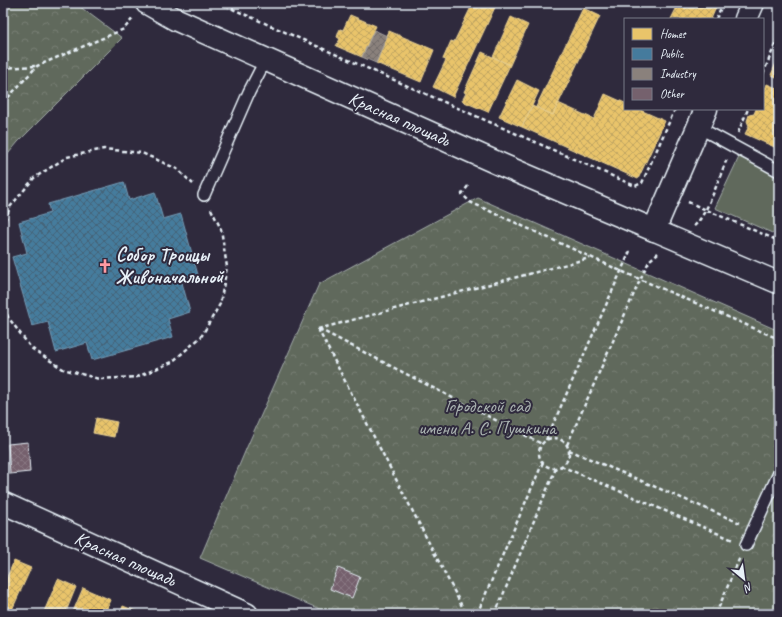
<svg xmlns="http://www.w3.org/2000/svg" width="782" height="617" font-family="Caveat,sans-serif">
	<defs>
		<pattern id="park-crowns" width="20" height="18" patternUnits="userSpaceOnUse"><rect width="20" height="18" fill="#60695c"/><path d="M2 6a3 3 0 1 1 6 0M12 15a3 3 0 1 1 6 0" fill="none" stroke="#777f74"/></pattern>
		<pattern id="homes-cross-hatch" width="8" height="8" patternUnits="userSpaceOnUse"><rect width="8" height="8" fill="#e9c46a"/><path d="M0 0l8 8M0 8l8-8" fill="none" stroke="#c0a562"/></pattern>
		<pattern id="public-cross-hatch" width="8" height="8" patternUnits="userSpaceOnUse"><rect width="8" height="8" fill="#457b9d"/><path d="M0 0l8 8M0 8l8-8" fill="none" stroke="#456478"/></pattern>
		<pattern id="industry-cross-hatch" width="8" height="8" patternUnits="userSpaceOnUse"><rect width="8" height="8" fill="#8a817c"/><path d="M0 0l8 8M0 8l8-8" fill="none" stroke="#6f6a68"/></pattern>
		<pattern id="building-cross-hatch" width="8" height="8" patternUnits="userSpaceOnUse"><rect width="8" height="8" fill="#75616d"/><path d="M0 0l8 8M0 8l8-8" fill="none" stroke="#897883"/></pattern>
	</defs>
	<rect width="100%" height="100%" fill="#2f2a3d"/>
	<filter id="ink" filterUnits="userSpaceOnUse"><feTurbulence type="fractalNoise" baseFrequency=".025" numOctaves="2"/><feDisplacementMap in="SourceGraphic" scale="8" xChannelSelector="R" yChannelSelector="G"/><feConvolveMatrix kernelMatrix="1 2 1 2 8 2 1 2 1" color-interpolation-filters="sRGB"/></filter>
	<g filter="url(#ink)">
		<polygon fill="#60695c" stroke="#a4adaa" points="739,157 779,176 779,236 715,208"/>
		<g fill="url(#park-crowns)" stroke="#a4adaa">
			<polygon points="3,3 75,3 122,38 18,142 3,160"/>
			<polygon points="478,198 779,331 779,614 331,614 200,558 247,447 319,284"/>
		</g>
		<g fill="url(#homes-cross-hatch)" stroke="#e9d295">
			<polygon points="473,3 497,3 453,97 433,87 446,60 443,59 451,41 454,42"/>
			<polygon points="679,3 718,3 711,19 671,19"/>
			<polygon points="583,8 600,16 553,115 536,107"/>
			<polygon points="350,15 376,26 362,57 336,46 340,39 337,37 339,31 340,29 343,30"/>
			<polygon points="511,17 528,25 510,65 493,57"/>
			<polygon points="389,31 434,50 421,82 376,63"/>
			<polygon points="482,52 510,65 488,112 462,101 466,93 464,92"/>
			<polygon points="779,56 779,78 771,75"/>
			<polygon points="517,80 539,91 522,127 499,117"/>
			<polygon points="767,84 779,89 779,149 745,134 749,126 747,121 749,115 754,114 756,109 763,109 763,94"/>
			<polygon points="605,94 625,103 625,109 638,109 665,121 638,179 522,127 532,106 553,115 558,103 594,119"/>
			<polygon points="96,418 117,422 114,437 93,433"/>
			<polygon points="14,561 31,568 11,612 3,608 3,586"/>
			<polygon points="58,579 76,587 65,614 43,614"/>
			<polygon points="83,588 111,600 105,614 72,614"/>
			<polygon points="123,606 143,614 120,614"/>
		</g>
		<polygon fill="url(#public-cross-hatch)" stroke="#769eb8" points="124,182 129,200 155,192 163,219 181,214 198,275 181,279 190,312 168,319 173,337 92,360 87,343 56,352 48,322 32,326 12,257 27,253 19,222 50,213 48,204"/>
		<polygon fill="url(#industry-cross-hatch)" stroke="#a6a3a1" points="374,30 387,36 376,63 362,57"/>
		<g fill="url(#building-cross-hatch)" stroke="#e8f1f8">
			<polygon points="28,442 30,472 10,474 8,444"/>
			<polygon points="338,568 360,577 352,598 330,589"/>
		</g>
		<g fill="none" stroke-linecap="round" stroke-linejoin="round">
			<defs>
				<g id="service">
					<polyline points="698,127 779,171"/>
					<polyline points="204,195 249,92 266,59"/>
					<polyline points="746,545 779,473"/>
				</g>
				<g id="minor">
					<polyline points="654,230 779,283"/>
					<polyline points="3,503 247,614"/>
				</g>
				<g id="secondary">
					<polyline points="147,3 175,19 504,166 654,230 706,109"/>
					<polyline points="746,19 753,3"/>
				</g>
			</defs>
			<use href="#service" stroke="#e8f1f8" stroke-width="14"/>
			<use href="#minor" stroke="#e8f1f8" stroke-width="24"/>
			<use href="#secondary" stroke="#e8f1f8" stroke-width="25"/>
			<g stroke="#e8f1f8" stroke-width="2.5" stroke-dasharray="4 3" stroke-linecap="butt">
				<polyline points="219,3 635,186 642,183 675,109"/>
				<polyline points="716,19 723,3"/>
				<polyline points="3,68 37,66"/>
				<polyline points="763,74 779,35"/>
				<polyline points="3,103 37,66 124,29 134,17"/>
				<polyline points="738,133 748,109"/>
				<polyline points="468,186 462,194 470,202 621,271 779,339"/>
				<polyline points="688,202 779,241"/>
				<path d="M694,226C708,214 719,177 727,159"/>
				<polyline points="3,227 10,207 34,178 67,157 104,149 142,153 177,169 193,184"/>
				<polyline points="3,301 8,317 31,348 63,369 99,379 137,377 172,362 201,337 220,304 227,267 221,229 211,209"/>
				<polyline points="318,329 466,614"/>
				<polyline points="318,329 590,258"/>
				<polyline points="319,329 542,444"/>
				<circle cx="554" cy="453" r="15"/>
				<polyline points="546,440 630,251"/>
				<polyline points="567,445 644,271 650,260 658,253"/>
				<polyline points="569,450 740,523"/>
				<polyline points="561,466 733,540"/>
				<polyline points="477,614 543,462"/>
				<polyline points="495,614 556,468"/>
				<polyline points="716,614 740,557"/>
			</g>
			<use href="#service" stroke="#2f2a3d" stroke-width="11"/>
			<use href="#minor" stroke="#2f2a3d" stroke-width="21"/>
			<use href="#secondary" stroke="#2f2a3d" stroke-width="22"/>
		</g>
	</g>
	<defs>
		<symbol id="church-bare" viewBox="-9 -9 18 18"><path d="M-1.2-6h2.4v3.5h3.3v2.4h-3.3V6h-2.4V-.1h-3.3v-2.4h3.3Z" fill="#ff9aa2" stroke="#2f2a3d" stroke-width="2.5" paint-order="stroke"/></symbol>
	</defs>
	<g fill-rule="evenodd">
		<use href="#church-bare" x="95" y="256" width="20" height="20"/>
	</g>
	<g text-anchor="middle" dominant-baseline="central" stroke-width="4" stroke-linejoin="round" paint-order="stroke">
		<g font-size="19" fill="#e8f1f8" stroke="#2f2a3d">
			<text transform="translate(399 119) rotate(24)">Красная площадь</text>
			<text transform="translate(125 559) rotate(24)">Красная площадь</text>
		</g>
		<g font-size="19" font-weight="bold" fill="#e8f1f8" stroke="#2f2a3d" text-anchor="start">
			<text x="116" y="255">Собор Троицы<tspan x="116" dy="22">Живоначальной</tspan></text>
		</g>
		<g font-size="19" fill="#abb4b2" stroke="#2f2a3d">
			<text x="487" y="406">Городской сад<tspan x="487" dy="22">имени А. С. Пушкина</tspan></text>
		</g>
	</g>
	<rect width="782" height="617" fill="none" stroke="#2f2a3d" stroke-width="16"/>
	<rect x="8" y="8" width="766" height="601" fill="none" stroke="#e8f1f8" stroke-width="1.5" filter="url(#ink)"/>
	<rect x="624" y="18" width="140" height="92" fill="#2f2a3d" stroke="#797a88"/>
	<rect x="632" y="28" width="20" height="12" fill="#e9c46a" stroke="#797a88"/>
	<text x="660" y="38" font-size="12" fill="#e8f1f8">Homes</text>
	<rect x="632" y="48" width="20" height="12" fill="#457b9d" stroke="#797a88"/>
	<text x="660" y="58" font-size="12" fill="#e8f1f8">Public</text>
	<rect x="632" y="68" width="20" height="12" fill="#8a817c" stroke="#797a88"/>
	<text x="660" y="78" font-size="12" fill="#e8f1f8">Industry</text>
	<rect x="632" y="88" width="20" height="12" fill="#75616d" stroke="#797a88"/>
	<text x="660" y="98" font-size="12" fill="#e8f1f8">Other</text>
	<g transform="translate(744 579) rotate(151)" stroke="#2f2a3d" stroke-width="3" paint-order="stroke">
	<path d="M0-3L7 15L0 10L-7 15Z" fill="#e8f1f8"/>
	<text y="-6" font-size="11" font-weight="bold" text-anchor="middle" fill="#e8f1f8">N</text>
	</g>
</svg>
